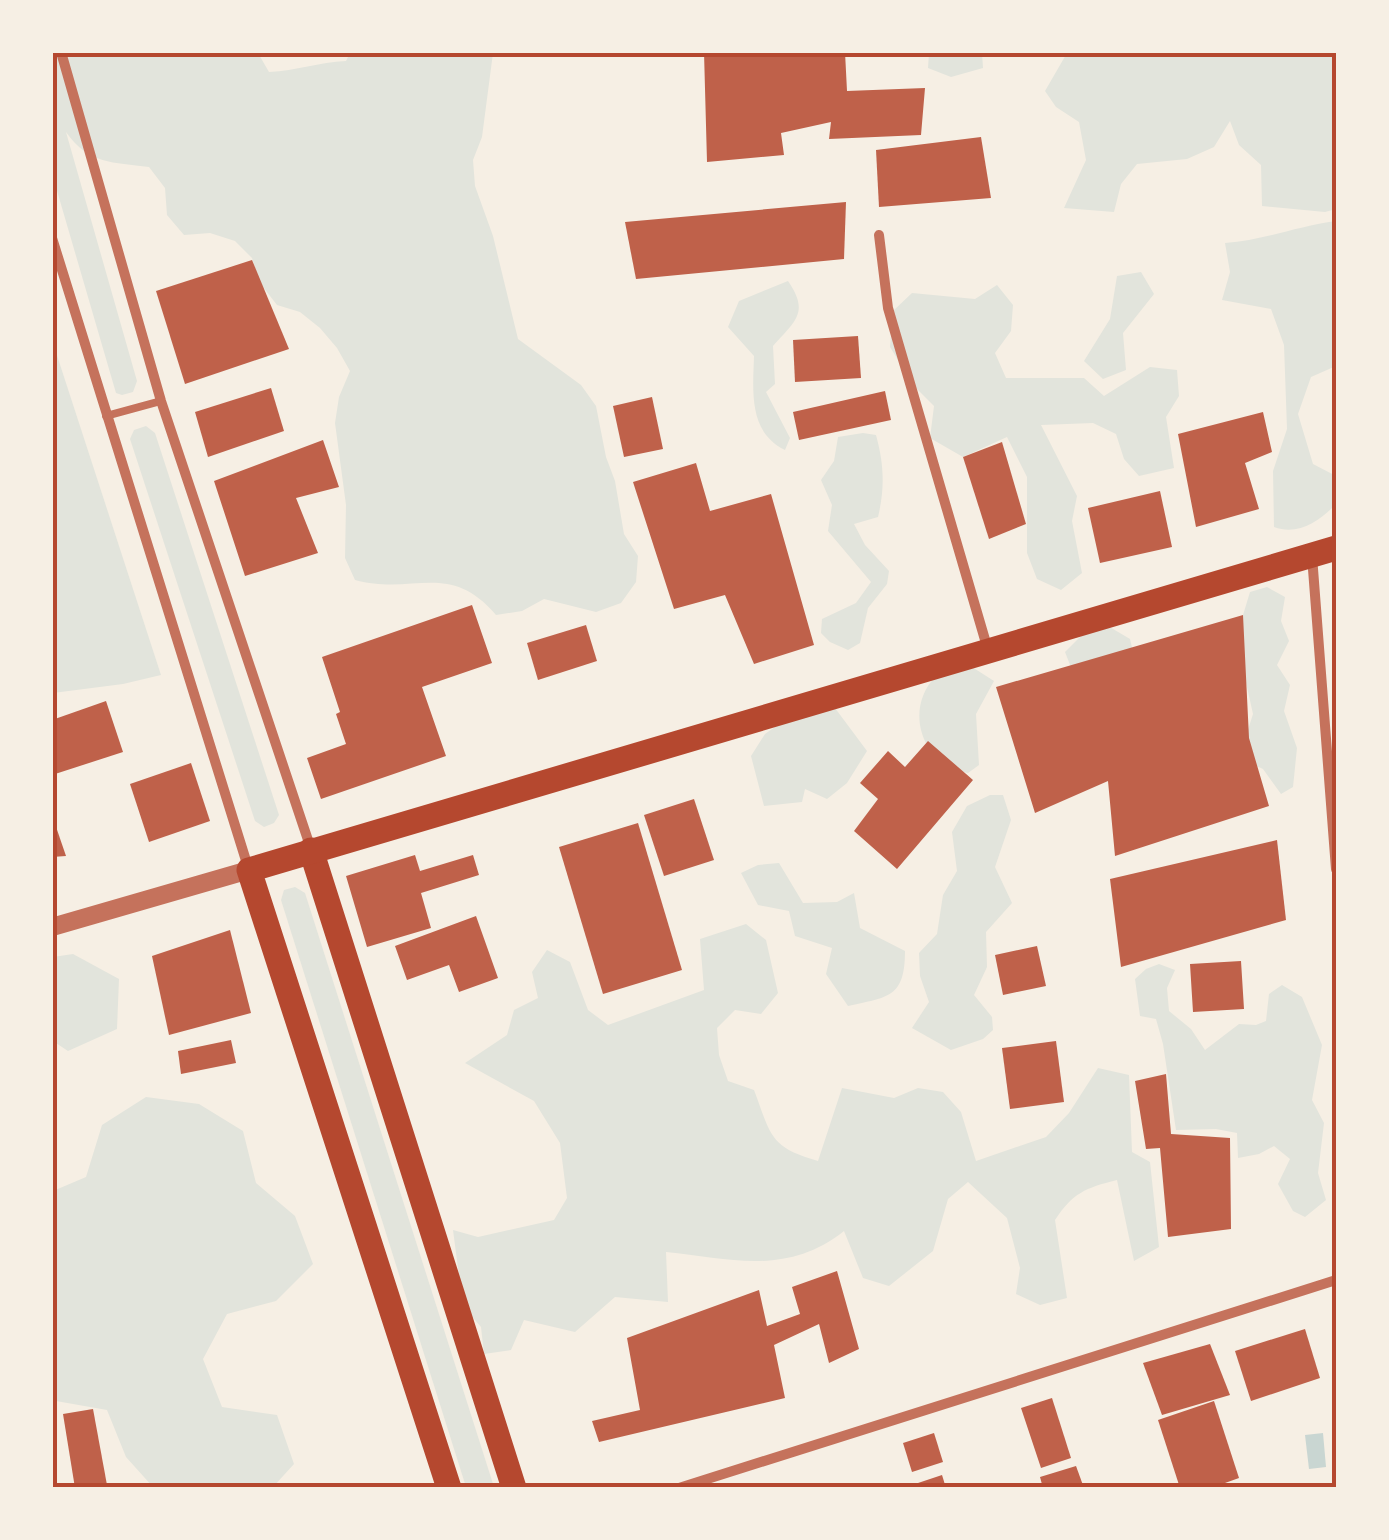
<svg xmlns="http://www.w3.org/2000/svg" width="1389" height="1540" font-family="Arial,sans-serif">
	<rect width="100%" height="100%" fill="#f6efe4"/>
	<g fill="#e2e4dc">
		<path d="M53,53H258L269,72C296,71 319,62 346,61L350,53H493L482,137L473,160L475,186L493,236L518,339L581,385L596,406L606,457L615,481L624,534L638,556L636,582L621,603L596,612L544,599L522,611L496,615C449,560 414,596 355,580L345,558L346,505L335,423L339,397L350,371L337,348L320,328L300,312L277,305L260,283L252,258L235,241L210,233L184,235L167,215L165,188L149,167C113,162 89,165 66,132L137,381L133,392L122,395L116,393L53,177Z"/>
		<polygon points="929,53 982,53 983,68 951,77 928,68"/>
		<polygon points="1067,53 1336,53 1336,209 1325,212 1262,206 1261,165 1239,145 1230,121 1214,147 1187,159 1137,164 1121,184 1114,212 1064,208 1086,160 1079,122 1056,107 1045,91"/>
		<path d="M1336,221V366L1311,377L1298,414L1313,464L1336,476V504C1320,521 1298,536 1274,527L1273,471L1287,429L1284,345L1271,309L1222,300L1230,272L1225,243C1264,240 1298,226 1336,221Z"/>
		<polygon points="1141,272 1154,294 1123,333 1126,370 1103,379 1084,361 1110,319 1117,276"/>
		<path d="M788,281C810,313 795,321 773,346L775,384L766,392L790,438L785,450C748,432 753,391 754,356L728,327L739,301Z"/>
		<polygon points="997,285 1013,305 1011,331 995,353 1006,378 1084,378 1104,396 1150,367 1177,370 1179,396 1166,417 1174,468 1139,476 1124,459 1116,434 1093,423 1041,425 1077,496 1072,521 1082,573 1061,590 1037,579 1027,553 1027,477 1007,437 963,457 930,438 934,406 914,386 890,347 893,311 912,293 975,299"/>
		<polygon points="52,340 161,675 123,684 53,693"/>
		<polygon points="146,426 155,433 279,815 274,823 264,827 255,821 130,439 134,430"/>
		<path d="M863,433L876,435C884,464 885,488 878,517L854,524L865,545L889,571L887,584L868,608L860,643L848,650L830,642L821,633L822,619L856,603L871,582L828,531L832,505L821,480L834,461L838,437Z"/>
		<polygon points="1267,587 1285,597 1281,621 1289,641 1277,665 1290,685 1284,711 1297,748 1293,787 1281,794 1263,769 1239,758 1253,714 1245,678 1227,630 1243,615 1250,592"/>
		<polygon points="1108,626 1130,639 1145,703 1092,721 1065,652 1082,635"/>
		<path d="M961,660L994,681L976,714L979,765L968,773C923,766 903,711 935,677C941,670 953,665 961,660Z"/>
		<polygon points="809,703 835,708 867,751 847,783 827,799 805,789 802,802 764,806 751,756 765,734"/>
		<polygon points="990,795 1003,795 1011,820 995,867 1012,903 986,932 987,967 974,995 992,1017 993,1030 983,1039 951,1050 912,1028 929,1002 920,976 919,953 937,934 943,895 957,871 952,832 967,806"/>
		<path d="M779,863L803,903L837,902L854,893L860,928L905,951C905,998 888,997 848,1006L826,974L832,948L795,936L789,911L758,905L741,873L758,865Z"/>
		<polygon points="295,887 305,893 494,1487 466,1487 281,900 284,890"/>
		<path d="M746,924L766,940L778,993L761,1014L735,1010L717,1028L719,1055L728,1081L754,1090C771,1135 769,1147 818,1161L842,1088L894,1098L918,1088L943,1092L961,1112L976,1161L1046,1137L1069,1113L1098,1068L1129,1075L1132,1152L1150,1162L1159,1247L1134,1261L1117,1180C1085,1188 1073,1193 1055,1220L1067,1298L1040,1305L1016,1294L1020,1268L1007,1218L968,1182L948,1199L933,1251L889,1286L863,1278L844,1231C787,1276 732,1259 666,1252L668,1302L615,1297L575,1332L524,1320L511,1350L484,1354L481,1327L463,1306L453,1230L478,1237L554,1220L567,1198L560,1143L534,1101L465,1063L507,1035L514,1010L538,998L532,972L547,950L570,962L588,1010L608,1025L704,990L700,939Z"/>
		<polygon points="73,954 119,979 117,1029 68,1051 53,1041 53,957"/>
		<polygon points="1159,964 1175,970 1167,988 1169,1011 1191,1029 1205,1050 1239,1024 1256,1025 1266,1021 1269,994 1282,985 1302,997 1322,1045 1312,1100 1324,1123 1318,1173 1326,1200 1305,1217 1293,1211 1278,1184 1290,1159 1274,1146 1259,1154 1238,1158 1237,1133 1216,1129 1176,1130 1163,1044 1156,1019 1140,1016 1135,979 1146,969"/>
		<polygon points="146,1097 199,1104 243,1131 256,1183 295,1216 313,1264 276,1301 227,1314 203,1359 222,1407 277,1415 294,1464 273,1487 153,1487 126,1457 107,1410 56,1401 53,1459 53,1191 86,1177 102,1125"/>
	</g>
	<polygon fill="#c9d6d2" points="1323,1433 1326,1467 1309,1469 1305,1435"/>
	<g fill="#bf614a">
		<polygon points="704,52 845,52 847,91 925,88 921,135 829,139 831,122 781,133 784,155 707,162"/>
		<polygon points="981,137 991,198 879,207 876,150"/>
		<polygon points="846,202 844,259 636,279 625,222"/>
		<polygon points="252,260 289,349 185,384 156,291"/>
		<polygon points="858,336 861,378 795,382 793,340"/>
		<polygon points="271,388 284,431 208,457 195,412"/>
		<polygon points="885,391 891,420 799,440 793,412"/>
		<polygon points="652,397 663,449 624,457 613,406"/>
		<polygon points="1263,412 1272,452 1245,463 1259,509 1196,527 1178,434"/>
		<polygon points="323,440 339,487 296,498 318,553 245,576 214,481"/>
		<polygon points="1002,442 1026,524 989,539 963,457"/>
		<polygon points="696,463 710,511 771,494 814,645 754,664 725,595 674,609 633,482"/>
		<polygon points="1160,491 1172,547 1100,563 1088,508"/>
		<polygon points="472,605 492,663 422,687 446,756 321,799 307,758 346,744 336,714 340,712 322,657"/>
		<polygon points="1243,615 1249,738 1269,806 1115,856 1108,781 1035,813 996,687"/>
		<polygon points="586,625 597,661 538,680 527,643"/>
		<polygon points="106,701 123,752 52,775 52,720"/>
		<polygon points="928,741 973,780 897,869 854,831 878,799 860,783 888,751 905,767"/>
		<polygon points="191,763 210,821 149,842 130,784"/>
		<polygon points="694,799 714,860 664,876 644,815"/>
		<polygon points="53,818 66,856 52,857"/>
		<polygon points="638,823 682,970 603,994 559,847"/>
		<polygon points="1277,840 1286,920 1121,967 1110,879"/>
		<polygon points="415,855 420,871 473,855 479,875 421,893 431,928 367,947 346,876"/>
		<polygon points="476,916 498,978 459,992 449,965 407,980 395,946"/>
		<polygon points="230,930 251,1013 169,1035 152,956"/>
		<polygon points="1037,946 1046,986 1003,995 995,955"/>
		<polygon points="1241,961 1244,1009 1193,1012 1190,964"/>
		<polygon points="231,1040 236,1063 181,1074 178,1051"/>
		<polygon points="1056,1041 1064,1102 1010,1109 1002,1048"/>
		<polygon points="1166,1074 1171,1134 1230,1138 1231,1229 1168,1237 1160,1148 1146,1149 1135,1081"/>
		<polygon points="837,1271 859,1349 829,1363 819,1324 774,1345 785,1398 599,1442 592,1421 640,1410 627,1338 759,1290 767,1326 800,1314 792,1287"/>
		<polygon points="1305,1329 1320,1378 1251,1401 1235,1351"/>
		<polygon points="1210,1344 1230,1395 1162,1415 1143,1363"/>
		<polygon points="1052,1398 1071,1458 1041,1468 1021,1408"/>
		<polygon points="1214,1401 1239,1478 1211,1488 1180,1488 1158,1420"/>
		<polygon points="93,1409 107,1485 75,1488 63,1414"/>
		<polygon points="934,1433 943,1462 912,1472 903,1443"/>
		<polygon points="1076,1466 1084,1488 1043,1488 1040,1477"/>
		<polygon points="942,1475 946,1488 916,1488 915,1484"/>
	</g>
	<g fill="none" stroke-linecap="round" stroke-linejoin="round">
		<polyline stroke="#c5725c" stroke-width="8" points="106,416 161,401"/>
		<g stroke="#c5725c" stroke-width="10">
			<polyline points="61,52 161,401 311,849"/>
			<polyline points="879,235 888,308 988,650"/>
			<polyline points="52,238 248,867"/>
			<polyline points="1312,556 1336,869"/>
			<polyline points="679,1488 1336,1280"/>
		</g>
		<polyline stroke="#c5725c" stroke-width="18" points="52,927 249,870"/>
		<g stroke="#b5482f" stroke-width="25">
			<polyline points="311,850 514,1488"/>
			<polyline points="449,1488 249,870 1336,548"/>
		</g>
	</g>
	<rect width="1389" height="1540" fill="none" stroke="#f6efe4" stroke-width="110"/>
	<rect x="55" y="55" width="1279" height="1430" fill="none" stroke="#b5482f" stroke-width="4"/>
</svg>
